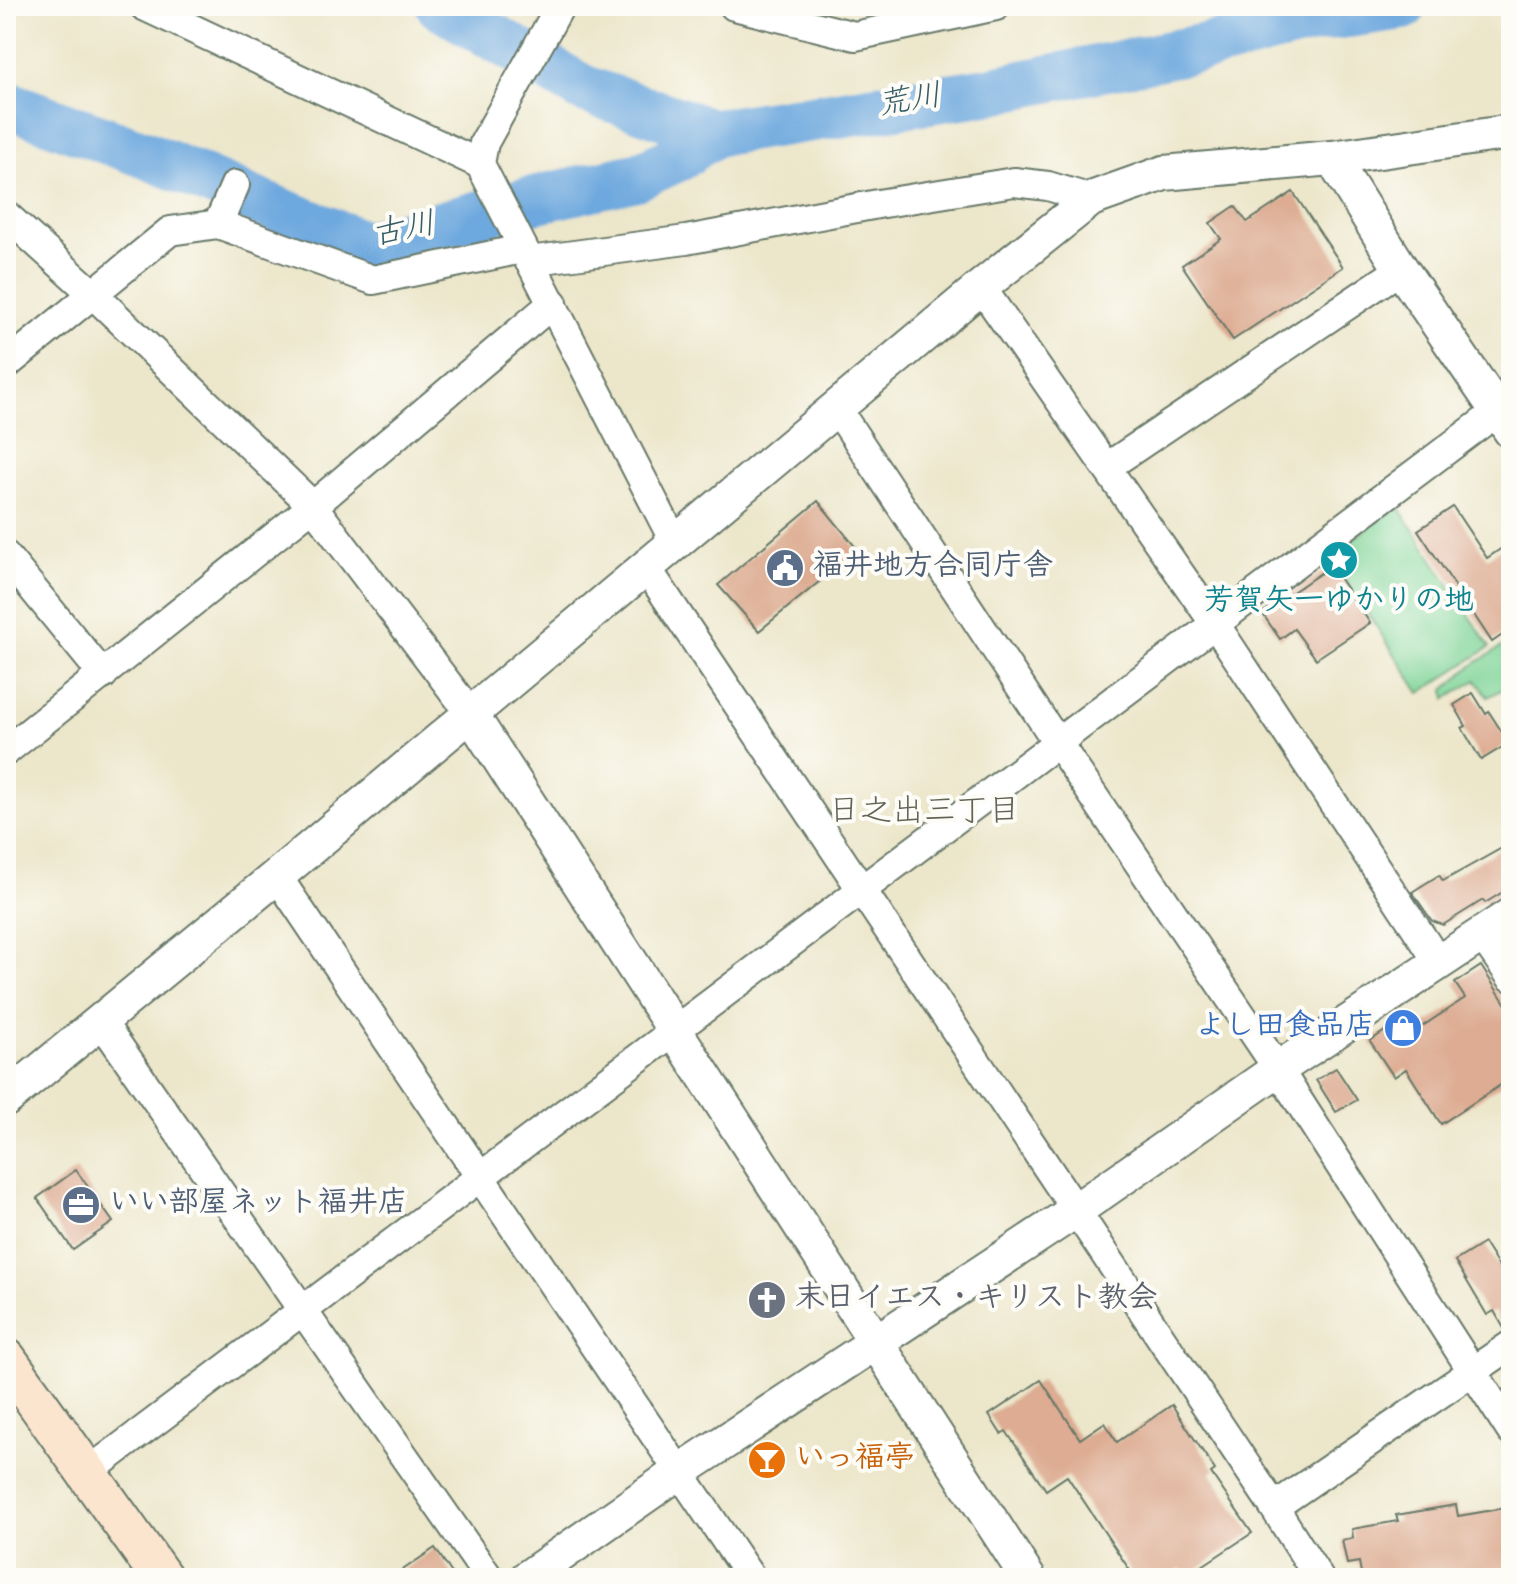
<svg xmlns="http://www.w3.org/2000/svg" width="1517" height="1584" font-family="Dekko,'Klee One',sans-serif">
	<rect width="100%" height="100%" fill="#fdfcf7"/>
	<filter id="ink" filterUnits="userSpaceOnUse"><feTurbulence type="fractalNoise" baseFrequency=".0125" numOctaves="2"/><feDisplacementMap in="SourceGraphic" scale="16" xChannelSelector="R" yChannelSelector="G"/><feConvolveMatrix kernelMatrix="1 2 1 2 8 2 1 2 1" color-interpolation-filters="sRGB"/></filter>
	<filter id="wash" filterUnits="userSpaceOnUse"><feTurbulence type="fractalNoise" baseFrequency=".006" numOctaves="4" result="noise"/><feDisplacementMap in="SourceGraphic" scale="32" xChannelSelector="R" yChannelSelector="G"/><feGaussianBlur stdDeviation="1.8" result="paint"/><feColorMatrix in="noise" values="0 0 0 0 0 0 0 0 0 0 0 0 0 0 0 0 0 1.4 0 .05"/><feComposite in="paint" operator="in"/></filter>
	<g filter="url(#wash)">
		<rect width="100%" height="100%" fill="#ece6ca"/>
		<g fill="#7fd497" stroke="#4f8866" stroke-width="2">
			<polygon points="1398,506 1490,647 1420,693 1330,556"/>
			<polygon points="1511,641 1511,685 1488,697 1476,680 1446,699 1445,690 1470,667"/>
		</g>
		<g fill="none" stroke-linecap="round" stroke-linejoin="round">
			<g stroke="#6da8de" stroke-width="48">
				<polyline points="440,6 584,89 714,133 988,91 1210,46 1320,18 1403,6"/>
				<polyline points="6,104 144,154 262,204 366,245 525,202 636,177 678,158 714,133"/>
			</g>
		</g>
		<g id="blocks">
			<g fill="#ddac92">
				<polygon points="1293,192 1343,267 1233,340 1182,265 1221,239 1210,223 1235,206 1247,222"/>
				<polygon points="818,501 858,550 759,631 718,585"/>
				<polygon points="1453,507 1487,558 1511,542 1511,629 1492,642 1418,530"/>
				<polygon points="1331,566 1370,623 1316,659 1294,629 1280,639 1262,613"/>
				<polygon points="1473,693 1486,714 1489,712 1509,743 1481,760 1462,728 1466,726 1454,705"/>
				<polygon points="1511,843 1511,887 1485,903 1483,900 1443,925 1432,921 1412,892 1439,875 1443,881"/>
				<polygon points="1481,966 1511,1012 1511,1078 1441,1124 1406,1069 1394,1077 1370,1041 1406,1017 1415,1031 1465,998 1455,983"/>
				<polygon points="1336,1068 1357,1100 1336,1112 1316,1080"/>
				<polygon points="76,1170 113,1222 73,1250 37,1198"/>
				<polygon points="1484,1243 1511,1286 1511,1328 1505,1330 1494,1311 1487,1315 1455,1261"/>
				<polygon points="1041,1380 1080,1439 1104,1423 1117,1442 1172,1405 1215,1470 1211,1473 1252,1533 1187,1576 1181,1568 1165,1578 1135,1578 1067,1476 1046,1490 1006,1431 1001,1434 989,1415"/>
				<polygon points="1456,1505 1458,1516 1511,1507 1511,1578 1362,1578 1359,1562 1347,1564 1342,1540 1353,1538 1352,1529 1398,1521 1396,1515"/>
				<polygon points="435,1548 455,1578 391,1578"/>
			</g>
		</g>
	</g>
	<g filter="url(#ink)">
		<use href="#blocks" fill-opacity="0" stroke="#677868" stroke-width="2"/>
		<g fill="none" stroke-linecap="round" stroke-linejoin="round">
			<defs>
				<g id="minor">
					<polyline points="144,6 480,164"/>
					<polyline points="560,6 484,143 480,164 675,543"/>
					<polyline points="734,6 855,36 996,6"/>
					<polyline points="6,215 93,294 313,506 470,713"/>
					<polyline points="218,224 235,185"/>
					<polyline points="529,261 686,240 878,204 1014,182 1048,186 1091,199"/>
					<polyline points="981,287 1215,624 1439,963"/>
					<polyline points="6,365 170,231 218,224 373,280 522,249"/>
					<polyline points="837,409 1057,742 1278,1069 1511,1431"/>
					<polyline points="1107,467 1401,269"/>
					<polyline points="6,556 103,675"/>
					<polyline points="646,567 1274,1507 1319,1578"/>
					<polyline points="6,751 313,506 553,303"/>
					<polyline points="277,876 751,1578"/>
					<polyline points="1482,935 1511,977"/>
					<polyline points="101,1021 489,1578"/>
					<polyline points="88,1472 1498,411"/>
					<polyline points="1274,1507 1511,1345"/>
				</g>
				<g id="tertiary">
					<polyline points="1332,158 1401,269 1511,431"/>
					<polyline points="470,713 1028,1578"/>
					<polyline points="6,1099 277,876 981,287 1091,199 1164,173 1332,158 1511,132"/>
					<polyline points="527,1578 679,1472 1075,1211 1278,1069 1511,915"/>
				</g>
				<polyline id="secondary" points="6,1359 162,1578"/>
			</defs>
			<use href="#minor" stroke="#677868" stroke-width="32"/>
			<use href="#tertiary" stroke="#677868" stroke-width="38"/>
			<use href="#secondary" stroke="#677868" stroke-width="44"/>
			<use href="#minor" stroke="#fff" stroke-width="28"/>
			<use href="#tertiary" stroke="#fff" stroke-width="34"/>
			<use href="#secondary" stroke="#fbe5cf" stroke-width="40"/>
		</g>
	</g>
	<defs>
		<symbol id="sight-disc" viewBox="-11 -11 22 22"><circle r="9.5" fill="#0f9aa8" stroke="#fdfcf7"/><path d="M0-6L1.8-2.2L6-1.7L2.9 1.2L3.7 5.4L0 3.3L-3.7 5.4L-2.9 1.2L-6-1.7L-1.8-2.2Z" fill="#fff"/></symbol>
		<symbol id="civic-disc" viewBox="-11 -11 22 22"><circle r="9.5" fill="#5c6f8a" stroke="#fdfcf7"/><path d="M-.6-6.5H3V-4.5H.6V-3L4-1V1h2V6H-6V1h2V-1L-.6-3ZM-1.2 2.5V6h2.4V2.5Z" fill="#fff"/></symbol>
		<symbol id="shop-disc" viewBox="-11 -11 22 22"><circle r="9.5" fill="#3f7fe0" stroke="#fdfcf7"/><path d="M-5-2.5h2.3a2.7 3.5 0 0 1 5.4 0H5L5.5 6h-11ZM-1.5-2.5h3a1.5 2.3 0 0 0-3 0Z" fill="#fff"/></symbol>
		<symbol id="office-disc" viewBox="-11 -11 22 22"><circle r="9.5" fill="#5c6f8a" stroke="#fdfcf7"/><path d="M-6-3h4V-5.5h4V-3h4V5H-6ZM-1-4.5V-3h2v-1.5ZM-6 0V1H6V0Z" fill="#fff"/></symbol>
		<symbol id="church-disc" viewBox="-11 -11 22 22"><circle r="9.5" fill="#6b7280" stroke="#fdfcf7"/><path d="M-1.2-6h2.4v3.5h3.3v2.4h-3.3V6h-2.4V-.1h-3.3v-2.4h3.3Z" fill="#fff"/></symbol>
		<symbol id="bar-disc" viewBox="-11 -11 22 22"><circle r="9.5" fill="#e8710a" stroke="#fdfcf7"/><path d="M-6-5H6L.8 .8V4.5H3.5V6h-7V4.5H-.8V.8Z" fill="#fff"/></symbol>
	</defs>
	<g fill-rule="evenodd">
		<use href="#sight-disc" x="1317" y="538" width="44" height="44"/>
		<use href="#civic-disc" x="763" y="546" width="44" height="44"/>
		<use href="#shop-disc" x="1381" y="1006" width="44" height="44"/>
		<use href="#office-disc" x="59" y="1183" width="44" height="44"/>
		<use href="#church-disc" x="745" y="1278" width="44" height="44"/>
		<use href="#bar-disc" x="745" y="1438" width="44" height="44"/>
	</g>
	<g text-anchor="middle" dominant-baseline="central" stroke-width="8" stroke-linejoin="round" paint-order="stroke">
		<g font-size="30" font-weight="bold" fill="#4e5e75" stroke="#fdfcf7" text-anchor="start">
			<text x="813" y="568">福井地方合同庁舎</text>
			<text x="109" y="1205">いい部屋ネット福井店</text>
		</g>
		<g font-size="30" font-weight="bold" fill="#0d838f" stroke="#fdfcf7">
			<text x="1339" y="603">芳賀矢一ゆかりの地</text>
		</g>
		<g font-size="30" font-weight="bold" fill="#366cbe" stroke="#fdfcf7" text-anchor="end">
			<text x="1375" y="1028">よし田食品店</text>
		</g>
		<g font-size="30" font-weight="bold" fill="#5b616d" stroke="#fdfcf7" text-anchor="start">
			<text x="795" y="1300">末日イエス・キリスト教会</text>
		</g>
		<g font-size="30" font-weight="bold" fill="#c56008" stroke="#fdfcf7" text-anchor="start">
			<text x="795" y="1460">いっ福亭</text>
		</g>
		<g font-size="32" font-style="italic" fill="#365d67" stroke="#fdfcf7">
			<text transform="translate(910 103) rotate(-9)">荒川</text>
			<text transform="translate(404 232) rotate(-11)">古川</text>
		</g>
		<g font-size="32" fill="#626455" stroke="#fdfcf7">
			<text x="924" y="814">日之出三丁目</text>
		</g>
	</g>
	<rect width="1517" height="1584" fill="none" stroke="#fdfcf7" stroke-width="32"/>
</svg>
